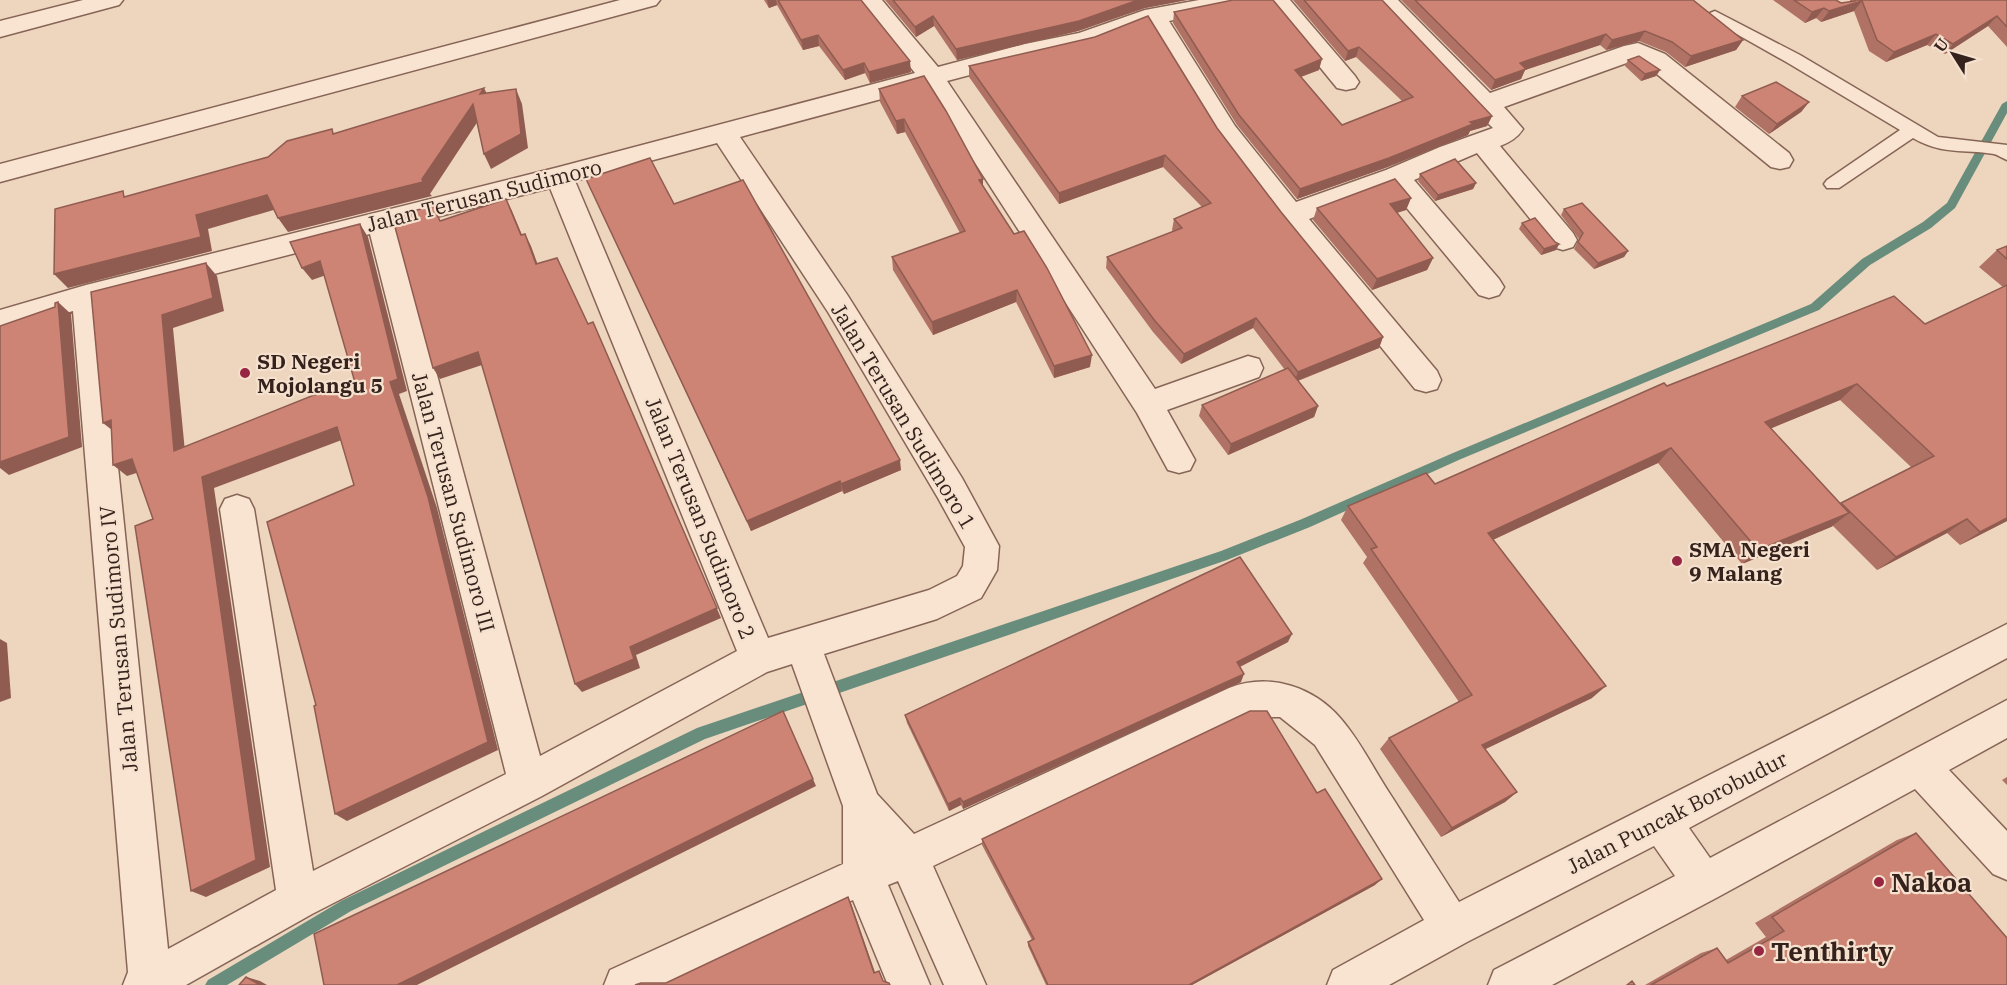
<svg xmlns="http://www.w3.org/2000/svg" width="2007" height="985" font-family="'IBM Plex Serif',serif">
	<rect width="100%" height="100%" fill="#eed5be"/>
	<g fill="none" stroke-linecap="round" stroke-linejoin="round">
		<polygon fill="#698d7c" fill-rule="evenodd" points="2007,101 2007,113 1955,208 1931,228 1870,265 1819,310 1461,459 1310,527 1227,560 705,739 351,911 227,985 205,985 208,980 341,901 697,728 1221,551 1302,519 1453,453 1811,304 1862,259 1923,222 1947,203 2002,104"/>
		<defs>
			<path id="service" d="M1715,11L1800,55L1938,137L2007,145V160C2002,158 1998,155 1994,154C1963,149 1942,155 1913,138L1839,188H1827L1824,184L1827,180L1900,130L1788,63L1710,19L1707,16L1710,13Z"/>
			<g id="minor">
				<polygon points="83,0 123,0 119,5 0,37 0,21"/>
				<polygon points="620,0 660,0 656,5 0,182 0,164"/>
				<path d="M857,0H882L938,67L1025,44L1079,33L1145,10L1199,0H1249L1245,5L1169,21L1235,126L1296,202L1386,170L1440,147L1493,128L1475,111L1372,0H1398L1490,93L1624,46L1638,43L1665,54L1789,153L1793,160L1789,167L1780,169L1771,167L1647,66L1635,60L1504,107L1523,129C1517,138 1510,142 1500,146L1573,233L1577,240L1573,247L1563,250L1553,247L1477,153L1414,180L1499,279L1504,287L1499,295L1489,298L1479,295L1391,189L1309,219L1437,371L1441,380L1437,389L1426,392L1415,389L1280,222L1217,138L1148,25L1093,46L1026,60L947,81L1155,389L1248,356L1259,359L1263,368L1259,377L1167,410L1195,460L1190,470L1179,473L1168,470L1137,413L926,87L740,137L848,296L962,478L999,546L997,570L981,598L937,619L824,654L877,794L914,834L1229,688C1269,672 1314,687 1341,719C1361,742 1375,772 1392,797C1414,832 1437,867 1459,902L2007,624V658L1689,828L1710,858L2007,700V738L1949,770L2007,831V880L1993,874L1915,789L1718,897L1552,985H1488L1494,970L1675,876L1654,846L1467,942L1389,985H1327L1333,970L1424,920L1315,745L1280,717H1245L933,866L986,985H944L898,881L888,885L930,985H888L853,900L672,985H604L610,970L843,864V806L792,664L767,672L542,796L312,914L186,985H123L128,972L73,311L0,332V310L86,285L559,167L915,73ZM717,143L828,312L938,498L965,547L963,566L957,576L929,590L768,638L575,181ZM550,188L737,651L540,756L397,227ZM370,234L506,774L313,871L254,509L249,499L237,495L225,499L220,509L276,890L168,949L101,303Z"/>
				<polygon points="1265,0 1290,0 1355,76 1359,82 1355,88 1346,90 1337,88"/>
			</g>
		</defs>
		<use href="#service" stroke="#866557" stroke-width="3"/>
		<use href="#minor" stroke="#866557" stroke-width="3"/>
		<use href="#service" fill="#f9e4d1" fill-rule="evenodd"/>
		<use href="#minor" fill="#f9e4d1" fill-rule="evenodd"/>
	</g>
	<g fill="#b07264" fill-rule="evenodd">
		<polygon points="764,0 861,0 911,72 870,83 865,73 845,80 819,46 803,50 777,5 769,8"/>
		<polygon points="885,0 1187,0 1145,8 1078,31 957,60 934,26 916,37"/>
		<polygon points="1293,0 1382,0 1492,116 1487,126 1470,131 1468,135 1385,168 1297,199 1237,125 1173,23 1174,12 1319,70 1301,77 1342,125 1402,101 1356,57 1345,61"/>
		<polygon points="1401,0 1693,0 1743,40 1736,50 1685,67 1666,52 1639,41 1606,50 1600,45 1525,70 1521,79 1491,90"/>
		<polygon points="1773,0 1836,0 1841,3 1850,2 1850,0 2007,0 2007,47 1988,26 1945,54 1927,45 1886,62 1869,51 1854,11 1821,22 1816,18 1805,23"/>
		<polygon points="1628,60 1660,70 1656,76 1641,81 1625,66"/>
		<polygon points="969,66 1217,128 1281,212 1383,337 1379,348 1298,381 1318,406 1314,417 1228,455 1199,416 1202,405 1285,370 1253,328 1181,364 1153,332 1106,268 1107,257 1173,232 1172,230 1174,219 1202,207 1163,167 1059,204 969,77"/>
		<polygon points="879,89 983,179 983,187 1090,367 1054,378 1016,302 933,335 893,270 892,257 960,233 905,132 897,134 880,102"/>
		<polygon points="1742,96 1809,102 1801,112 1769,134 1735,107"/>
		<polygon points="1420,174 1476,183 1473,189 1435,201 1418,181"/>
		<polygon points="586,179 674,204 901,470 844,494 842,491 751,531"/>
		<polygon points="1411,198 1406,210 1397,213 1433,258 1427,270 1372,290 1313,220 1317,208"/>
		<polygon points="1564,209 1628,251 1624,257 1594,269 1574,249 1579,239 1561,215"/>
		<polygon points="1522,223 1559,244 1556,250 1541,255 1519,229"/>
		<path d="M2007,246V521L1960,545L1947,533L1877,570L1833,526L1742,564L1658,463L1493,539L1592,698L1485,749L1517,792L1505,802L1441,837L1380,749L1389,738L1459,702L1363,563L1367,557L1341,520L1348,506L1435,484L1667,386L1925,324L2003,287L1979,267L1997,250ZM1840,400L1911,467L1840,503L1771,428Z"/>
		<polygon points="1288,642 1240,667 1241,682 963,809 961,805 949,811 907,723 905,715"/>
		<polygon points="2007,777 2007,785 2002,780"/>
		<polygon points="1317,793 1375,885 1192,985 1046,985 1028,946 1028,942 1032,940 982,845 982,839"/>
		<polygon points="1916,833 2007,985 1645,985 1701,953 1717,948 1726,960 1766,937 1755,923 1897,840"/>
	</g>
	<g fill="#905c51">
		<polygon points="767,0 776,0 777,5 769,8"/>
		<polygon points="1138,0 1187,0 1145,8 1078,31 957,60 956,49"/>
		<polygon points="1862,1 1854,11 1821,22 1829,11"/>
		<polygon points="1824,8 1816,18 1805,23 1812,12"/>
		<polygon points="933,16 934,26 916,37 915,27"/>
		<polygon points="1997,16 1988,26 1945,54 1953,44"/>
		<polygon points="1645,31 1639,41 1606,50 1612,40"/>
		<polygon points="1606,34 1600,45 1525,70 1521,79 1491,90 1495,80 1520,63"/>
		<polygon points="1936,34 1927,45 1886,62 1894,52"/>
		<polygon points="818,35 819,46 803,50 801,40"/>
		<polygon points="1743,40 1736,50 1685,67 1691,56"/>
		<polygon points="1359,47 1356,57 1345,61 1348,51"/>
		<polygon points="1322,59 1319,70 1292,80 1295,70"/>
		<polygon points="910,61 911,72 870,83 869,72"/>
		<polygon points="864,63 865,73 845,80 843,70"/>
		<polygon points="1660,70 1656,76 1641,81 1645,74"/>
		<polygon points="484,88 491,102 480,94"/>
		<polygon points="516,89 522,104 528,148 491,169 484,154"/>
		<polygon points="1809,102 1801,112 1769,134 1777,124"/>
		<polygon points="473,104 480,118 430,194 432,196 288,232 278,218 422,179"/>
		<polygon points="1492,116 1487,126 1470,131 1468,135 1385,168 1297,199 1300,189 1470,122"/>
		<polygon points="904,119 905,132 897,134 896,121"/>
		<polygon points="1165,155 1163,167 1059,204 1059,193"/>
		<polygon points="983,179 983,192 979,180"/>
		<polygon points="1476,183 1473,189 1435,201 1438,195"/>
		<polygon points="267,195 277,209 208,229 212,251 68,288 54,274 196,215"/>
		<polygon points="1411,198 1406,210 1385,216 1390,204"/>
		<polygon points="506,199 512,211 527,247 521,235"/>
		<polygon points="360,224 368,237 407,391 399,394 437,508 498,750 347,821 335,814 390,382"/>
		<polygon points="525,234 531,246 542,276 536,264"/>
		<polygon points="1559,244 1556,250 1541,255 1544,249"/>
		<polygon points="1628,251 1624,257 1594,269 1598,263"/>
		<polygon points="1433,258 1427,270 1372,290 1377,279"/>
		<polygon points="320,261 329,274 312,280 302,268"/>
		<polygon points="206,263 217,276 224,311 173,328 186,462 174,451 162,315"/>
		<polygon points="1017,290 1016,302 933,335 932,322"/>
		<polygon points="58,302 71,314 82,447 9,475 0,468 0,462"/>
		<polygon points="1256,318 1253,328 1181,364 1184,354"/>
		<polygon points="593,322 721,618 636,655 640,668 582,692 575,684 630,647"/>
		<polygon points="1383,337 1379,348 1294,382 1298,372"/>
		<polygon points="478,352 485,364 440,379 433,368"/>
		<polygon points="1092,355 1090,367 1054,378 1054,366"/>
		<polygon points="1857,384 1840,400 1750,437 1765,422"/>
		<polygon points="1318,406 1314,417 1228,455 1231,444"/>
		<polygon points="111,420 117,434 103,423"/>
		<polygon points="337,427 347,438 214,488 270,867 206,897 191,891 202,477"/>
		<polygon points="1671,448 1658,463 1478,547 1488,533"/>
		<polygon points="132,459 146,470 127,476 113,465"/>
		<polygon points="900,460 901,470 844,494 841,484"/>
		<polygon points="840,481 842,491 751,531 747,521"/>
		<polygon points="1849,513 1831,527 1742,564 1758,550"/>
		<polygon points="2007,518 2007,521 1960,545 1980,532"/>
		<polygon points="1967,519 1947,533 1877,570 1896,557"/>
		<polygon points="1292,634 1288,642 1233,670 1237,662"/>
		<polygon points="0,639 7,643 11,698 0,702"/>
		<polygon points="1244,674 1241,682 963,809 963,802"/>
		<polygon points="1606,686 1592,698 1471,756 1482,745"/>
		<polygon points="783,711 816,786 417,985 397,985"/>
		<polygon points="1517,792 1505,802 1441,837 1452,828"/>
		<polygon points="960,798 961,805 949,811 948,804"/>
		<polygon points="1382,879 1375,885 1192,985 1189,985"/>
		<polygon points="848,897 851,903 877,978 874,973"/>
		<polygon points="246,977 260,981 267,985 260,985"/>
	</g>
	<g fill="#cd8474" stroke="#905c51" stroke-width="1.5">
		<polygon points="778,0 861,0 910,61 869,72 864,63 843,70 818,35 801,40"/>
		<polygon points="893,0 1138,0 1079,21 956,49 933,16 915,27"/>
		<polygon points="1233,0 1273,0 1322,59 1295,70 1342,125 1413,97 1359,47 1348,51 1304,0 1382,0 1492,116 1470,122 1473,124 1389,158 1300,189 1239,115 1174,12"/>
		<polygon points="1415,0 1693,0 1743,40 1691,56 1672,42 1645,31 1612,40 1606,34 1520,63 1526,69 1495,80"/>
		<polygon points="1794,0 1836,0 1841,3 1855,1 1856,0 2007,0 2007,27 1997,16 1953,44 1936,34 1894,52 1877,40 1862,1 1829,11 1824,8 1812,12"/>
		<polygon points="1148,16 1217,128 1281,212 1383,337 1298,372 1256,318 1184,354 1155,321 1107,257 1182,228 1174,219 1211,203 1165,155 1059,193 969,66 1095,37"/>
		<polygon points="1639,56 1660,70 1645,74 1628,60"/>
		<polygon points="924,76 946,111 983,179 979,180 1014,234 1024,231 1047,268 1092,355 1054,366 1017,290 932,322 892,257 965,231 904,119 896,121 879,89"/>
		<polygon points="1776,82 1809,102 1777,124 1742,96"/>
		<polygon points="484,88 480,94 516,89 521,134 484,154 473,104 422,179 423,182 278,218 267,195 196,215 201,237 54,274 55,209 123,191 124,197 268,157 287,141 332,129 333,134"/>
		<polygon points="650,158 674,204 743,180 900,460 841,484 840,481 747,521 586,179"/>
		<polygon points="1455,159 1476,183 1438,195 1420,174"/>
		<polygon points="1395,179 1411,198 1390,204 1433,258 1377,279 1317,208"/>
		<polygon points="506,199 521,235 525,234 536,264 557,258 588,324 593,322 717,608 630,647 634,659 575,684 478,352 433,368 392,216 433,206 440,221"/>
		<polygon points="1582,203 1628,251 1598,263 1578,242 1583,233 1564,209"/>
		<polygon points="1535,218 1555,242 1559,244 1544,249 1522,223"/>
		<polygon points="360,224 398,379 390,382 428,497 488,742 335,814 314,706 316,705 267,522 354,485 337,427 202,477 256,860 191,891 135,526 153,519 132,459 113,465 111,420 103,423 91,292 206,263 213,298 162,315 174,451 354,379 320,261 302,268 290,242"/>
		<polygon points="2007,246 2007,259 1997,250"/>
		<polygon points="2007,285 2007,518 1980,532 1967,519 1896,557 1841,503 1934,456 1857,384 1765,422 1849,513 1758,550 1671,448 1488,533 1606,686 1482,745 1517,792 1452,828 1389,738 1472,695 1371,549 1377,547 1348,506 1426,473 1435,484 1664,383 1667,386 1894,296 1925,324"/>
		<polygon points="58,302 69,437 0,462 0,326 55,307 55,303"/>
		<polygon points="1288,368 1318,406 1231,444 1202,405"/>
		<polygon points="1240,557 1292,634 1237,662 1244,674 963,802 960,798 948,804 905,715"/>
		<polygon points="783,711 813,779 397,985 324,985 314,934"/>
		<polygon points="1250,711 1267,711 1317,793 1325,789 1382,879 1189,985 1048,985 1028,942 1034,939 982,839"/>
		<polygon points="1916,833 2007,938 2007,985 1651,985 1717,948 1728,963 1784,931 1772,917"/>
		<polygon points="848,897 874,973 879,971 883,981 889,983 890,985 635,985 641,983 666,983"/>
		<polygon points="246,977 260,985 239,985"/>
		<polygon points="1632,981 1635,985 1627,985"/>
	</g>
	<g fill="#962641" stroke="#f5e1ce" stroke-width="2">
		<circle cx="245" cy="373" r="6"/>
		<circle cx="1677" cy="561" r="6"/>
		<circle cx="1879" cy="882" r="6"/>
		<circle cx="1759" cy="951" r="6"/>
	</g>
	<g text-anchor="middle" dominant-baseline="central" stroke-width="4.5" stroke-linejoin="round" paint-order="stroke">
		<g font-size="21" fill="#35221c" stroke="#f5e1ce">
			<text transform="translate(484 195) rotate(-14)">Jalan Terusan Sudimoro</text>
			<text transform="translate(904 416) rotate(59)">Jalan Terusan Sudimoro 1</text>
			<text transform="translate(454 502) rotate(75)">Jalan Terusan Sudimoro III</text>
			<text transform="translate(701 518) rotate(68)">Jalan Terusan Sudimoro 2</text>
			<text transform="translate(118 639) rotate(-95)">Jalan Terusan Sudimoro IV</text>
			<text transform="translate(1677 812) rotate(-27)">Jalan Puncak Borobudur</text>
		</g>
		<g font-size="21" font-weight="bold" fill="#35221c" stroke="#f5e1ce" text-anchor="start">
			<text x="257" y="361">SD Negeri<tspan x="257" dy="24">Mojolangu 5</tspan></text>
			<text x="1689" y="549">SMA Negeri<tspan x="1689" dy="24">9 Malang</tspan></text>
		</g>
		<g font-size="26" font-weight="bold" fill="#35221c" stroke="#f5e1ce" text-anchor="start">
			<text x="1891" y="882">Nakoa</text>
			<text x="1771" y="951">Tenthirty</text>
		</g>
	</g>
	<g transform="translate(1953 54) rotate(307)" stroke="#f5e1ce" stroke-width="4.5" paint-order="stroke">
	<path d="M0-4.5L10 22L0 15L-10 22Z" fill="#35221c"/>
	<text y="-9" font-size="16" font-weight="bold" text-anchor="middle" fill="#35221c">U</text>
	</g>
</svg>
